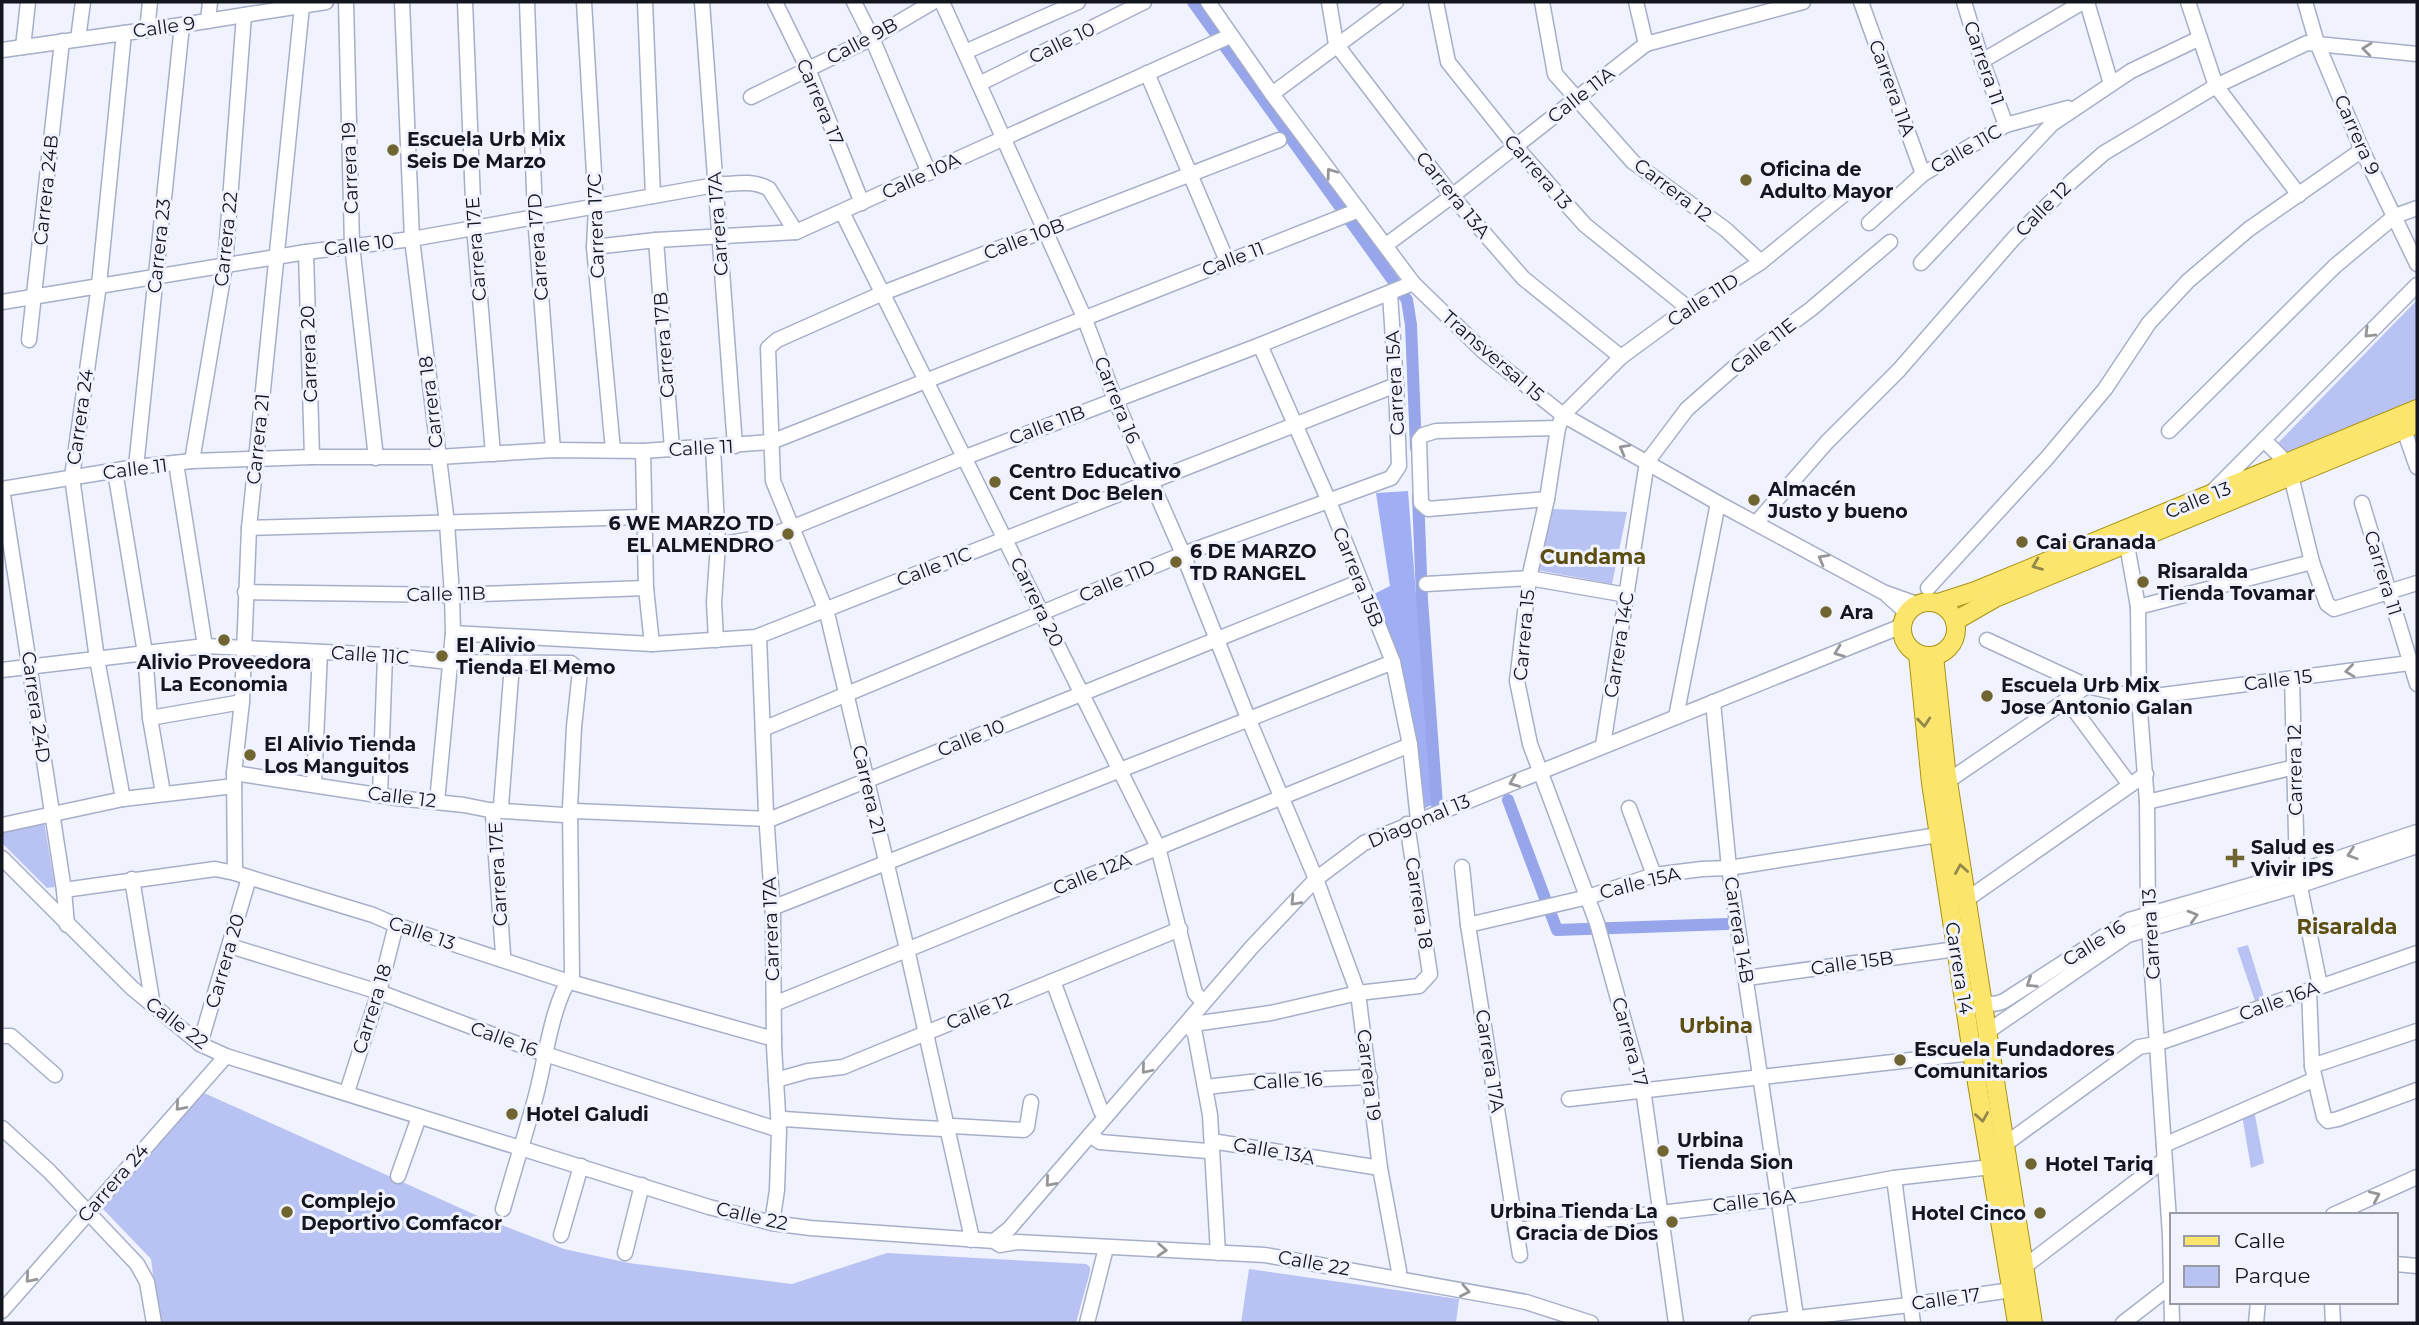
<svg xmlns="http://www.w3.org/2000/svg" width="2419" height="1325" font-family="Montserrat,sans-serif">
	<rect width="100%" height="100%" fill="#f0f3fe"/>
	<g fill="#b8c3f3">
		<polygon points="2417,300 2417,408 2286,458 2277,444"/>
		<polygon points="1553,509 1627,512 1612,584 1537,570"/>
		<polygon points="44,821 55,887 47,888 2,843 2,828"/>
		<polygon points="2248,945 2265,1000 2256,1004 2237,948"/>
		<polygon points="204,1093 478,1216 564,1249 629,1263 792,1284 887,1253 1086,1264 1090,1267 1090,1272 1076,1323 159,1323 151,1259 102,1208"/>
		<polygon points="2254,1110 2264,1163 2251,1168 2242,1115"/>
		<polygon points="1249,1269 1459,1299 1456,1323 1241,1323"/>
	</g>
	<polygon fill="#a0aef4" points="1408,491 1432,805 1425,808 1416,745 1397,659 1374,594 1390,586 1376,493"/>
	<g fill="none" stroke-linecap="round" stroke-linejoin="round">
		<g stroke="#97a5eb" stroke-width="12">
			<polyline points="1193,2 1407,300 1411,325 1416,448"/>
			<polyline points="1418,495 1422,600 1437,805"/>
			<polyline points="1508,800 1557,930 1727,924"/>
		</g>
		<defs>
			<g id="minor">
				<polyline points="346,2 352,245 376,458"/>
				<polyline points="402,2 412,239 447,523 452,595 453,633 437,802"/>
				<polyline points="465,2 474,226 493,454"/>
				<polyline points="527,2 535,216 553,450"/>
				<polyline points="584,2 596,207 594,247 613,450"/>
				<polyline points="645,2 653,196"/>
				<polyline points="702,2 735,446"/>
				<polyline points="775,2 808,69 862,203"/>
				<polyline points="854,2 872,38 929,173"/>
				<polyline points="942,2 1084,317 1115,399 1183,554 1248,718 1316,879 1358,993 1380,1168 1399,1271 1398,1278"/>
				<polyline points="1208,2 1272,94 1413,283 1483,351 1563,415 1718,503 1883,592 1917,604"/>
				<polyline points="1329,2 1336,44 1452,196 1523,278 1621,357"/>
				<polyline points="1436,2 1448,62 1515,146 1585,225 1688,308"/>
				<polyline points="1542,2 1555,74 1633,162 1725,229 1761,262"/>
				<polyline points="1636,2 1646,44"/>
				<polyline points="1861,2 1923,174"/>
				<polyline points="1964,2 1982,61 2006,125"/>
				<polyline points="2087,2 2111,84"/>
				<polyline points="2188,2 2216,86 2299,195"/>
				<polyline points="2305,2 2317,43 2362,150 2417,264"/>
				<polyline points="208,21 210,2"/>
				<polyline points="147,30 150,2"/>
				<polyline points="78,39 83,2"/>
				<polyline points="23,47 28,2"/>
				<polyline points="2,50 182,25 326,2"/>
				<polyline points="965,52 1078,2"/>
				<polyline points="1982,61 2083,2"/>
				<polyline points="1147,73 1227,261"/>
				<polyline points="979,84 1144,2"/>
				<polyline points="1272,94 1396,2"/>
				<polyline points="751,97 872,38 933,2"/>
				<polyline points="842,212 1158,847 1195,993 1203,1002"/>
				<polyline points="1869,223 1923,174 2006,125 2068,108"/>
				<polyline points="656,240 672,449"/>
				<polyline points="1386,245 1452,196 1646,44 1803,2"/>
				<polyline points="594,247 656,240 796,232 1230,36"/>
				<polyline points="306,252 312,457"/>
				<polyline points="1921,263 2052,124 2131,71 2200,38"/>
				<path d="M2,302L306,252L412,239L715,185C733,184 753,179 769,189L796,232"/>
				<polyline points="29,340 62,41"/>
				<polyline points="1260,345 1328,499 1393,662 1410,745 1418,820"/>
				<polyline points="2404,430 2417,467"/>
				<polyline points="2169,431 2335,266 2395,216 2417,208"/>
				<polyline points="2264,440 2287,463"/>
				<polyline points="713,447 718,545 714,602 716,640"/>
				<polyline points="643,451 646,588 652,644"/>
				<polyline points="192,461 225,266 244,15"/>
				<polyline points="176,463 205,646"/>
				<polyline points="136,467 182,25"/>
				<polyline points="115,471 145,653 150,718 163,793"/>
				<polyline points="2291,476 2312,562 2327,604 2334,609 2417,583"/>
				<polyline points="2214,490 2417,285"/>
				<polyline points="1547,499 1428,509 1421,503 1419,440 1423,435 1436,431 1558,428"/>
				<polyline points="2362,503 2417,684"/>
				<polyline points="1757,522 1827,442 1899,370 2014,238 2072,181 2104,153 2216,86 2307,43 2417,54"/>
				<polyline points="249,528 644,517"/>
				<polyline points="718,545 768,536 791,528 963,458 1260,345 1413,283"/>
				<polyline points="2127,545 2138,607 2139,698 2147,802 2148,914 2170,1235 2172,1323"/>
				<polyline points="1426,584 1529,578 1627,595"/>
				<polyline points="1928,588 2047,458 2105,389 2149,323 2188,281 2249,229 2362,150"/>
				<polyline points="245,592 452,595 646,588"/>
				<polyline points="1887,595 1907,613"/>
				<polyline points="2138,607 2312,562"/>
				<polyline points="453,633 652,644 756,637 1396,385"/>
				<polyline points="759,636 766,813 773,914 774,1046 779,1131 777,1190 772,1223"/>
				<polyline points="1987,640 2087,686 2139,698 2417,662"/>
				<path d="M2,670L205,646L385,655L449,662L571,663L580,671L574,727L570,808L572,975C551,1005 545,1064 535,1099C525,1136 513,1173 503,1209"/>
				<polyline points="2292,678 2297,872 2320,986"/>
				<polyline points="2067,700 2130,785"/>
				<polyline points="1713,702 1729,868 1797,1323"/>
				<polyline points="1676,717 1718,503"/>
				<polyline points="150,718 242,702"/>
				<polyline points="763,729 1183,554 1391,478 1399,466 1396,385 1390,294"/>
				<polyline points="1603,745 1647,462 1687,409 1745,358 1811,309 1890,242"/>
				<polyline points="234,773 397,798 464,805 489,810 564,815 575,811 771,819 1359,582"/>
				<polyline points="1948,781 2087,686"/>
				<polyline points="314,784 320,652"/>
				<polyline points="380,795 385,655"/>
				<polyline points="123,799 97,659 72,477 99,285 124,33"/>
				<polyline points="2147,802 2295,767"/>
				<polyline points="1629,808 1654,875"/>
				<polyline points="2,825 123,799 234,786"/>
				<polyline points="2,858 132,988 200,1044 226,1056 709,1207 772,1223 810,1228 994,1241 1000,1245 1017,1242 1265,1255 1526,1302 1591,1323"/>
				<polyline points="1462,867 1468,925 1520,1255"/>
				<polyline points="235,873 234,773 242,702 249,528 302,6"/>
				<polyline points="132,879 153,1006"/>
				<polyline points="64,890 215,869 235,873 373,915 396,925 563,980 774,1039"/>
				<polyline points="1966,900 2146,774"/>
				<polyline points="772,908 1393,662"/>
				<polyline points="67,925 64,890 2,489 136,467 192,461 312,457 438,457 553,450 643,451 771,442 1359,210"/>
				<polyline points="1468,925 1588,897 1654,875 1702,869 1729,868 1938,835"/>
				<polyline points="230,946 379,992 539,1052 773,1128 784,1119 903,1127 943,1129 953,1126 1024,1130 1027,1127 1031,1102"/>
				<polyline points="501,959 503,954 493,815 501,806 512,664"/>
				<polyline points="1747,978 1956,949"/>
				<polyline points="1053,981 1101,1111 1106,1116"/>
				<polyline points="2309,990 2312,1066 2324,1117 2328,1121 2338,1119 2417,1090"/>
				<path d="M1981,999C1989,1005 1994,1005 2004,1001L2129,920L2297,872L2417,832"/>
				<polyline points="774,1004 1410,745"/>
				<polyline points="1188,1024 1195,1034 1210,1115 1218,1253"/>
				<polyline points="1193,1028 1200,1023 1271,1013 1358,993 1419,986 1430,974 1407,824"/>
				<polyline points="1987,1032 2128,935 2298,886 2417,846"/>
				<polyline points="2,1036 11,1036 55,1075"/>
				<polyline points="200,1044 249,878"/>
				<polyline points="2312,1066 2417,1031"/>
				<polyline points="776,1080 808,1071 843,1067 1180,929"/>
				<polyline points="1206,1087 1250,1082 1370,1077"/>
				<polyline points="347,1092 379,992 396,925"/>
				<polyline points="1569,1099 1972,1053"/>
				<polyline points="2,1128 49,1171 137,1264 147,1282 154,1323"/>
				<polyline points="1090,1135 1100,1142 1207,1151 1218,1142 1380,1168"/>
				<polyline points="2004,1145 2139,1047 2156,1044 2417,953"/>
				<polyline points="2164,1145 2313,1080"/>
				<polyline points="398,1176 419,1117"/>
				<polyline points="1894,1178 1913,1323"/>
				<polyline points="2333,1215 2417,1177"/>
				<polyline points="1516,1230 1779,1199 1894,1178 1991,1167"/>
				<polyline points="561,1235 581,1166"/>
				<polyline points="971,1240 971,1234 907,949 827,613 773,481 768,348 777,340 883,293 1279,140"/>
				<polyline points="994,1241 1009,1229 1251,948 1316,879 1364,843 1902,626"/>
				<polyline points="625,1253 642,1185"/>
				<polyline points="2396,1264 2417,1266"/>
				<polyline points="2024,1267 2164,1160"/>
				<polyline points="2332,1302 2333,1323"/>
				<polyline points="2,1311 226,1056"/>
				<polyline points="1087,1323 1106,1248"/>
				<polyline points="1676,1323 1643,1089 1597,923 1530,744 1517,681 1529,578 1547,499 1558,428 1563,415 1621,357 1677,316 1761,262 1848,191"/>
				<polyline points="1756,1323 1909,1305 2011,1290"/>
				<polyline points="2123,1323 2172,1285"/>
				<polyline points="2256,1323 2258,1302"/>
			</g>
			<g id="major">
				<circle cx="1929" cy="629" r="27"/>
				<polyline points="1938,603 1975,591 2417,409"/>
				<polyline points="1955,621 1995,598 2417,424"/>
				<polyline points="1918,654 1931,783 1972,1053 2017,1323"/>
				<polyline points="1934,656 1946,769 2033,1323"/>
			</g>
		</defs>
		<use href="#minor" stroke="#a7aec7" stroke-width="17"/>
		<use href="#major" stroke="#a99212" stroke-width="20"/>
		<use href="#minor" stroke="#fff" stroke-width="14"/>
		<use href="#major" stroke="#fbe56d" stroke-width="18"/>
	</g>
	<defs><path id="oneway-chevron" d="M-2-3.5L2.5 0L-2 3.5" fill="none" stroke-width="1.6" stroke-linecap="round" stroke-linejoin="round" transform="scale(1.75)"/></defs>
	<g stroke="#95969a">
		<use href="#oneway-chevron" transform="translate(2367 49) rotate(-174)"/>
		<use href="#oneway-chevron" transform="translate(1331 173) rotate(-126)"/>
		<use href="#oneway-chevron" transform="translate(2369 333) rotate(135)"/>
		<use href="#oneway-chevron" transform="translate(1624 449) rotate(-151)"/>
		<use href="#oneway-chevron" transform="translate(1823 559) rotate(-151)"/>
		<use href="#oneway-chevron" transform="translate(1839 652) rotate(159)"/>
		<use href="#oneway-chevron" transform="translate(2350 671) rotate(173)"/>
		<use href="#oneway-chevron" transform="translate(1514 782) rotate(158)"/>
		<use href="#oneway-chevron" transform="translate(2352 854) rotate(162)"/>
		<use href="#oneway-chevron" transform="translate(1295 901) rotate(134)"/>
		<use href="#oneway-chevron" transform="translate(2193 916) rotate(-16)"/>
		<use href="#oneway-chevron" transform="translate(2031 983) rotate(147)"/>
		<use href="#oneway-chevron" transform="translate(1146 1069) rotate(130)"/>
		<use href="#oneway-chevron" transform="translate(180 1106) rotate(131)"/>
		<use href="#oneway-chevron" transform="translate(1050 1182) rotate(131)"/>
		<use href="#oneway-chevron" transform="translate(2375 1196) rotate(-24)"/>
		<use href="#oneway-chevron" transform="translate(1162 1250) rotate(3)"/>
		<use href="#oneway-chevron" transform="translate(30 1278) rotate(131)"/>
		<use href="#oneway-chevron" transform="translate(1465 1291) rotate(11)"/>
	</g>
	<g stroke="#93884a">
		<use href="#oneway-chevron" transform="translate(2037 565) rotate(158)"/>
		<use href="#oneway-chevron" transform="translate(1924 722) rotate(85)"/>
		<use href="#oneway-chevron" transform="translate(1961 869) rotate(-99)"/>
		<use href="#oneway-chevron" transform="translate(1982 1117) rotate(81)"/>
	</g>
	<g fill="#706431" stroke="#f0f3fe" stroke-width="2.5">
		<circle cx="393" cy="150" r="7"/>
		<circle cx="1746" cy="180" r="7"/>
		<circle cx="995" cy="482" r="7"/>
		<circle cx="1754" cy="500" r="7"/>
		<circle cx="788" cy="534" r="7"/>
		<circle cx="2022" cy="542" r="7"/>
		<circle cx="1176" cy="562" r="7"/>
		<circle cx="2143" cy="582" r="7"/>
		<circle cx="1826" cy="612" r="7"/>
		<circle cx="224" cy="640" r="7"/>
		<circle cx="442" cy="656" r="7"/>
		<circle cx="1987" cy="696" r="7"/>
		<circle cx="250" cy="755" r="7"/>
		<path d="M2231.5 847.5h7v7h7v7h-7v7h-7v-7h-7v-7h7z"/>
		<circle cx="1900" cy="1060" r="7"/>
		<circle cx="512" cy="1114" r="7"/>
		<circle cx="1663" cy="1151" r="7"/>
		<circle cx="2031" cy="1164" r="7"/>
		<circle cx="287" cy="1212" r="7"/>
		<circle cx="2040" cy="1213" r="7"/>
		<circle cx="1672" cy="1222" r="7"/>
	</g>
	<g text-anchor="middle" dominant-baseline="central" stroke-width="6" stroke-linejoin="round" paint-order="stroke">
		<g font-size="19" fill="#14161f" stroke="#f0f3fe">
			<text transform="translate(164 27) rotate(-8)">Calle 9</text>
			<text transform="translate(862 41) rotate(-28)">Calle 9B</text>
			<text transform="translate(1062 43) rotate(-26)">Calle 10</text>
			<text transform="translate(1984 63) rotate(71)">Carrera 11</text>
			<text transform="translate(1892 88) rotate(70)">Carrera 11A</text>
			<text transform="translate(1581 95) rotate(-38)">Calle 11A</text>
			<text transform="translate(820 102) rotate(67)">Carrera 17</text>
			<text transform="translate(2357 135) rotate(66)">Carrera 9</text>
			<text transform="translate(1966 149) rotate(-30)">Calle 11C</text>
			<text transform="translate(350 168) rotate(-92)">Carrera 19</text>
			<text transform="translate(1538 172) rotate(49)">Carrera 13</text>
			<text transform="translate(921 176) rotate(-25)">Calle 10A</text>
			<text transform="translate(46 190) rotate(-84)">Carrera 24B</text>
			<text transform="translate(1673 190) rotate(37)">Carrera 12</text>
			<text transform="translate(1453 195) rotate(51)">Carrera 13A</text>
			<text transform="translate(2043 209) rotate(-45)">Calle 12</text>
			<text transform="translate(718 224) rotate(-94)">Carrera 17A</text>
			<text transform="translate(596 226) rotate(-92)">Carrera 17C</text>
			<text transform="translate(226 239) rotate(-84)">Carrera 22</text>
			<text transform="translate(1024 239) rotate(-21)">Calle 10B</text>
			<text transform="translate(359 245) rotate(-7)">Calle 10</text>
			<text transform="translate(159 246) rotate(-84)">Carrera 23</text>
			<text transform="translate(538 247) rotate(-94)">Carrera 17D</text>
			<text transform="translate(476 249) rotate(-94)">Carrera 17E</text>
			<text transform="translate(1233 259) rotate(-21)">Calle 11</text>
			<text transform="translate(1703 300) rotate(-33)">Calle 11D</text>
			<text transform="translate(664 345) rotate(-94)">Carrera 17B</text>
			<text transform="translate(1763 346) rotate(-38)">Calle 11E</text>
			<text transform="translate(309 354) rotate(-92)">Carrera 20</text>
			<text transform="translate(1493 356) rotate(41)">Transversal 15</text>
			<text transform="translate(1395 383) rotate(-93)">Carrera 15A</text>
			<text transform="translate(1117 400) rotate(68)">Carrera 16</text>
			<text transform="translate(431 402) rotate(-97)">Carrera 18</text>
			<text transform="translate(80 417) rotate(-82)">Carrera 24</text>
			<text transform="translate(1047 425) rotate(-21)">Calle 11B</text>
			<text transform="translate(258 439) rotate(-84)">Carrera 21</text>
			<text transform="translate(701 448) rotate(-3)">Calle 11</text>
			<text transform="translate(135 469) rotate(-7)">Calle 11</text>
			<text transform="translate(2198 500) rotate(-22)">Calle 13</text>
			<text transform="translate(934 567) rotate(-21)">Calle 11C</text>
			<text transform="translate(2383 573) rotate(73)">Carrera 11</text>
			<text transform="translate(1358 577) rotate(68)">Carrera 15B</text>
			<text transform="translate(1117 581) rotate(-23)">Calle 11D</text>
			<text transform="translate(446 594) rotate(-1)">Calle 11B</text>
			<text transform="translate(1037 602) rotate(64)">Carrera 20</text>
			<text transform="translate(1524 635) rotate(-85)">Carrera 15</text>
			<text transform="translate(1619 645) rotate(-81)">Carrera 14C</text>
			<text transform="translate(370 655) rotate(4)">Calle 11C</text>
			<text transform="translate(2278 680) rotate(-7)">Calle 15</text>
			<text transform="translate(36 707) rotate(82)">Carrera 24D</text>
			<text transform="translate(971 738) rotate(-22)">Calle 10</text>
			<text transform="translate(2295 770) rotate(-91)">Carrera 12</text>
			<text transform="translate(869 790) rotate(77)">Carrera 21</text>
			<text transform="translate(402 797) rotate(7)">Calle 12</text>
			<text transform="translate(1419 821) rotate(-23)">Diagonal 13</text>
			<text transform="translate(498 874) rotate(-93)">Carrera 17E</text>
			<text transform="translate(1092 874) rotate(-22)">Calle 12A</text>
			<text transform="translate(1640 883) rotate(-14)">Calle 15A</text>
			<text transform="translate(1419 903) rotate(81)">Carrera 18</text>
			<text transform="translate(771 929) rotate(-92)">Carrera 17A</text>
			<text transform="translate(1739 930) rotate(81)">Carrera 14B</text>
			<text transform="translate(422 933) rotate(19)">Calle 13</text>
			<text transform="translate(2151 934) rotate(-93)">Carrera 13</text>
			<text transform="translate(2094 943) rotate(-32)">Calle 16</text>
			<text transform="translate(225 961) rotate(-74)">Carrera 20</text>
			<text transform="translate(1852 963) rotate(-8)">Calle 15B</text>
			<text transform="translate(1959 968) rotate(81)">Carrera 14</text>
			<text transform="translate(2279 1001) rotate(-20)">Calle 16A</text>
			<text transform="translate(372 1009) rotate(-73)">Carrera 18</text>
			<text transform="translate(979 1011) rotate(-22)">Calle 12</text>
			<text transform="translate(177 1023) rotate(37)">Calle 22</text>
			<text transform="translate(504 1039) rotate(20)">Calle 16</text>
			<text transform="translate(1630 1042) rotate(75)">Carrera 17</text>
			<text transform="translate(1490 1061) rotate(81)">Carrera 17A</text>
			<text transform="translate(1369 1075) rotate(83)">Carrera 19</text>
			<text transform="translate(1288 1081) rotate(-3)">Calle 16</text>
			<text transform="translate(1274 1151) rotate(10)">Calle 13A</text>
			<text transform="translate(113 1183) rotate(-49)">Carrera 24</text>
			<text transform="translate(1754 1201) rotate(-7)">Calle 16A</text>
			<text transform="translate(752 1216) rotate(13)">Calle 22</text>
			<text transform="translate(1314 1263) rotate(10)">Calle 22</text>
			<text transform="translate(1946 1299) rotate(-8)">Calle 17</text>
		</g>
		<g font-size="19" font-weight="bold" fill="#14161f" stroke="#f0f3fe" text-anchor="start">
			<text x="407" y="139">Escuela Urb Mix<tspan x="407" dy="22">Seis De Marzo</tspan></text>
			<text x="1760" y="169">Oficina de<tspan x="1760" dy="22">Adulto Mayor</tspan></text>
			<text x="1009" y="471">Centro Educativo<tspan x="1009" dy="22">Cent Doc Belen</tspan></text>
			<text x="1768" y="489">Almacén<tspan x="1768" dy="22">Justo y bueno</tspan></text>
			<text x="774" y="523" text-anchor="end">6 WE MARZO TD<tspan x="774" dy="22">EL ALMENDRO</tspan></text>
			<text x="2036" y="542">Cai Granada</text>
			<text x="1190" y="551">6 DE MARZO<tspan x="1190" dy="22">TD RANGEL</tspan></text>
			<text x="2157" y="571">Risaralda<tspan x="2157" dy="22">Tienda Tovamar</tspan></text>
			<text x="1840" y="612">Ara</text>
			<text x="456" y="645">El Alivio<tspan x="456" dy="22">Tienda El Memo</tspan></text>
			<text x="224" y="662" text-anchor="middle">Alivio Proveedora<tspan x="224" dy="22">La Economia</tspan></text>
			<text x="2001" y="685">Escuela Urb Mix<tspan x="2001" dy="22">Jose Antonio Galan</tspan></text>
			<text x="264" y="744">El Alivio Tienda<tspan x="264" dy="22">Los Manguitos</tspan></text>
			<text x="2251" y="847">Salud es<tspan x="2251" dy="22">Vivir IPS</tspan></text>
			<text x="1914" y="1049">Escuela Fundadores<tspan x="1914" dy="22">Comunitarios</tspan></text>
			<text x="526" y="1114">Hotel Galudi</text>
			<text x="1677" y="1140">Urbina<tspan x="1677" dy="22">Tienda Sion</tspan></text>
			<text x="2045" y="1164">Hotel Tariq</text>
			<text x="301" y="1201">Complejo<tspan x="301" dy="22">Deportivo Comfacor</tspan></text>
			<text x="1658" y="1211" text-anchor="end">Urbina Tienda La<tspan x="1658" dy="22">Gracia de Dios</tspan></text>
			<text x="2026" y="1213" text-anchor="end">Hotel Cinco</text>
		</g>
		<g font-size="21" font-weight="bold" fill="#5c4e10" stroke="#f0f3fe">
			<text x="1593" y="556">Cundama</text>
			<text x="2347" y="926">Risaralda</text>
			<text x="1716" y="1025">Urbina</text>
		</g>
	</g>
	<rect width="2419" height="1325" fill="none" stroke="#14161f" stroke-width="7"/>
	<rect x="2170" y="1213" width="228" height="91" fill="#f0f3fe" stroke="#989ba5" stroke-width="2"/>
	<rect x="2184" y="1236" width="35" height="10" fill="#fbe56d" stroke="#989ba5" stroke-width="2"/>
	<text x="2234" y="1248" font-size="21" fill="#14161f">Calle</text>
	<rect x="2184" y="1266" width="35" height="21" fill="#b8c3f3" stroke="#989ba5" stroke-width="2"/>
	<text x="2234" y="1283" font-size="21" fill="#14161f">Parque</text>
</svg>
